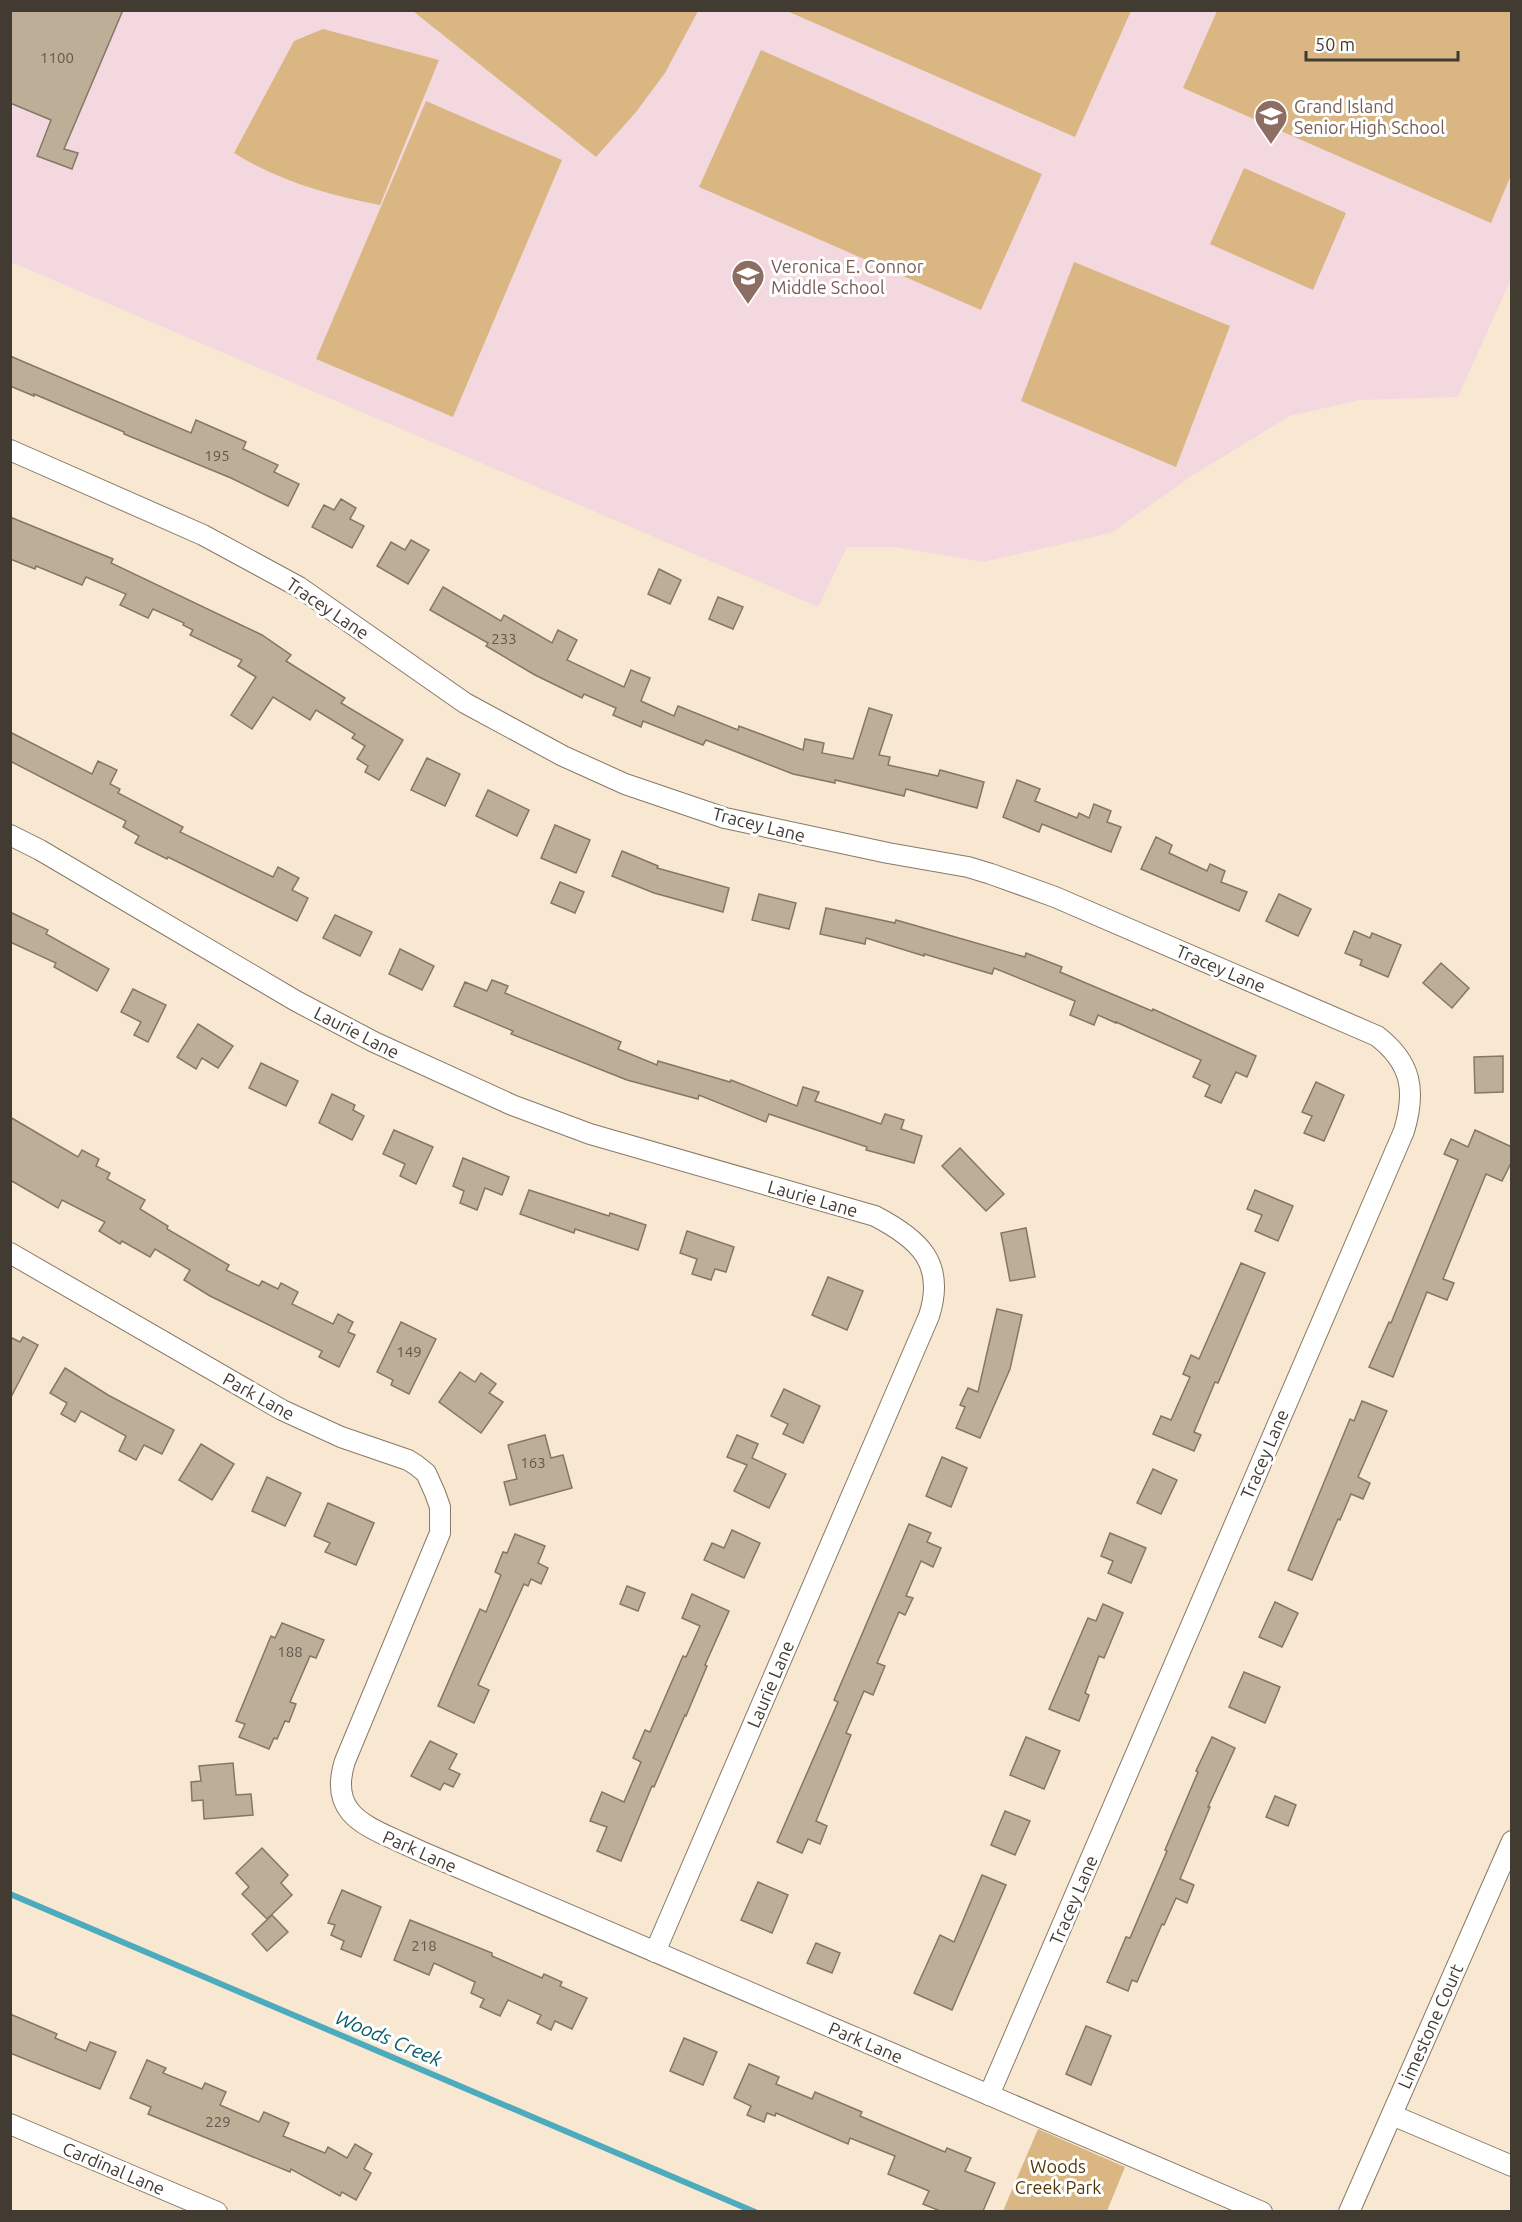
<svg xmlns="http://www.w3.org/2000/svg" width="1522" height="2222" font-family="Ubuntu,sans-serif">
	<rect width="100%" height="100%" fill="#f8e8d1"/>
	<polygon fill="#f3d9df" points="11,11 1511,11 1511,279 1458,397 1360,400 1290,416 1193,475 1111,533 983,562 894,547 847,547 818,607 11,262"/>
	<g fill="#d9b682">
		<polygon points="413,11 698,11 665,73 636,112 596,157"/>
		<polygon points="787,11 1131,11 1075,137"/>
		<polygon points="1217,11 1511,11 1511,175 1491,223 1183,88"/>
		<path d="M323,29L439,60L380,205C329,195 279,181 234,153L294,41Z"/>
		<polygon points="761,50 1042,174 981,310 699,187"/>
		<polygon points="426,101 562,160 453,417 316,359"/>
		<polygon points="1244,168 1346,213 1313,290 1210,244"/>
		<polygon points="1074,262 1230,326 1176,467 1021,401"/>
		<polygon points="1038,2129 1125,2167 1107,2211 1003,2211"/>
	</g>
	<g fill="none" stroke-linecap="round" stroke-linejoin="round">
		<polyline stroke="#4cabbd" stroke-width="6" points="10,1894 755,2212"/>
	</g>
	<g fill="#bdae98" stroke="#857763" stroke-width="1.5">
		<polygon points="10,10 123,10 64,149 78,153 72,169 37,156 51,120 10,103"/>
		<polygon points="10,356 191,433 196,420 246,442 243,449 278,465 274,472 299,484 288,506 231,478 124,434 124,432 34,394 34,396 10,386"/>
		<polygon points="341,499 356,508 350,519 364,526 352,548 312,527 324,505 334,510"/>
		<polygon points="10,517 113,559 111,563 262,635 291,655 286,661 345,698 341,703 403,740 379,780 365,772 368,766 357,759 365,746 352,738 355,734 316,710 310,720 273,697 252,729 231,715 256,677 238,666 242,660 190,635 193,630 183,625 184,623 153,609 148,618 120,605 126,594 86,577 82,585 36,566 35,569 10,559"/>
		<polygon points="411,540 429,550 408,584 377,566 391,542 405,550"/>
		<polygon points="659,569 681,580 670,604 648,594"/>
		<polygon points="443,587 501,621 504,615 552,643 558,630 577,640 567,660 624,687 631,670 650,678 641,701 674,716 678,706 738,730 739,726 803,750 805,739 824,743 822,753 853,759 869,708 892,715 879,755 890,757 888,765 938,776 940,770 984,782 977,808 906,789 904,796 835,780 835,783 793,774 706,740 703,745 643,721 641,727 613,715 616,708 584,694 582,698 535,675 486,646 488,643 430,610"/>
		<polygon points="718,597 743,607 733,629 709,619"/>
		<polygon points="10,732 92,774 98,761 117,770 110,784 120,789 118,793 183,827 180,832 273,877 278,867 299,878 292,890 308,898 297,921 168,857 167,859 135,843 139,836 123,827 126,821 10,761"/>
		<polygon points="427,758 460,774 445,806 411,790"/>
		<polygon points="1017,780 1040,789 1035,801 1077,818 1079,813 1089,818 1094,804 1111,811 1107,822 1121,827 1111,852 1042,824 1039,832 1003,817"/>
		<polygon points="488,790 529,810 517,836 476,816"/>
		<polygon points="555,825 590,840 576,873 541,858"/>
		<polygon points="1156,837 1172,845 1169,853 1207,871 1210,864 1225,871 1221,882 1247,892 1239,911 1141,869"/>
		<polygon points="622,851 658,866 657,868 729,888 723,912 654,893 612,876"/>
		<polygon points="560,882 584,892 575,913 551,903"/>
		<polygon points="759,894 796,903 789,929 752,920"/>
		<polygon points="1279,894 1311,909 1298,936 1266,921"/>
		<polygon points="826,908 895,923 896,920 1025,957 1026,953 1062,967 1060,972 1152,1011 1153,1009 1256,1056 1247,1077 1236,1072 1221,1103 1205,1096 1210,1085 1193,1077 1201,1060 1116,1022 1116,1023 1098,1015 1094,1025 1070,1015 1075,1001 994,968 992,974 924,954 924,956 866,938 865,944 820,934"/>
		<polygon points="10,912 48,930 46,934 109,969 97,991 54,967 56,963 10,942"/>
		<polygon points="335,915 372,932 360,956 323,938"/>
		<polygon points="1354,931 1370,938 1372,933 1401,945 1388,977 1360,965 1362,960 1345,953"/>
		<polygon points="400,949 434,966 422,990 389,974"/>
		<polygon points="1441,963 1469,988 1452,1008 1423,983"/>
		<polygon points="492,980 508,986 505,993 621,1042 618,1049 657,1065 658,1061 730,1082 731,1080 797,1106 803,1087 819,1092 815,1101 850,1113 881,1124 885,1114 904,1120 901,1129 922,1136 914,1163 866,1150 867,1147 769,1114 766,1122 699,1095 698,1099 627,1080 511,1034 513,1031 454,1006 465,982 487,991"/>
		<polygon points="133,989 166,1005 148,1042 134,1035 141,1022 121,1012"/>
		<polygon points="198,1024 233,1046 218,1068 202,1058 196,1069 177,1057"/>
		<polygon points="1503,1056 1503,1092 1475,1093 1474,1057"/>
		<polygon points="261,1063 298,1081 286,1106 249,1088"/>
		<polygon points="1316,1082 1344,1095 1324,1141 1304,1133 1312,1116 1302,1112"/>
		<polygon points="332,1094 355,1105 353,1110 364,1116 352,1140 319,1123"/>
		<polygon points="10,1117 78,1157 82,1150 99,1159 96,1166 110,1173 107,1179 145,1200 140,1209 168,1226 167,1229 229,1265 226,1270 259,1286 262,1281 278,1289 281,1283 298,1292 292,1304 333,1324 338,1314 353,1322 348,1332 355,1335 339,1367 319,1357 322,1351 210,1296 184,1280 190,1270 155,1249 150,1257 122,1241 120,1244 99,1231 105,1222 62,1200 58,1208 10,1180"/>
		<polygon points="394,1130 433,1147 416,1184 400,1176 405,1164 383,1154"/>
		<polygon points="1475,1130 1512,1147 1512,1161 1502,1181 1486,1174 1443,1279 1454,1283 1447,1300 1427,1292 1393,1377 1369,1367 1389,1322 1391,1323 1458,1160 1444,1154 1451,1139 1468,1147"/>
		<polygon points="960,1148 1004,1194 986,1211 942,1166"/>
		<polygon points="463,1158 509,1177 502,1195 485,1188 477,1210 460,1203 464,1191 453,1186"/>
		<polygon points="529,1190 609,1216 610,1213 646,1225 638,1250 575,1229 574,1233 520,1214"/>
		<polygon points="1255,1190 1293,1206 1278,1241 1255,1231 1262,1215 1247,1209"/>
		<polygon points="1026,1228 1035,1277 1010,1281 1001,1233"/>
		<polygon points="687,1231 734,1247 726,1272 715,1269 711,1280 692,1274 697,1259 680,1253"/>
		<polygon points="1241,1263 1265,1273 1218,1383 1215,1382 1194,1432 1201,1435 1194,1451 1153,1434 1161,1416 1171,1420 1190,1377 1183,1374 1191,1355 1199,1359"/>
		<polygon points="828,1277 863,1291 847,1330 812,1315"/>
		<polygon points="997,1309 1022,1315 1010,1369 980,1438 956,1428 965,1407 960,1405 968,1388 978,1392"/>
		<polygon points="401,1322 436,1339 409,1394 391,1385 393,1380 377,1372"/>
		<polygon points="10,1337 20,1342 23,1337 38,1345 10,1399"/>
		<polygon points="65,1368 108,1395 174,1430 162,1454 144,1445 136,1460 119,1451 126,1436 81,1411 75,1422 61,1414 67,1403 50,1393"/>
		<polygon points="460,1372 475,1382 481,1373 496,1384 489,1393 503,1402 481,1433 439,1402"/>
		<polygon points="784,1389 820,1406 803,1443 783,1434 788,1424 771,1416"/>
		<polygon points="1362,1401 1387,1411 1358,1477 1370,1483 1363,1499 1351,1494 1340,1520 1338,1519 1312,1580 1288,1570 1350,1419 1354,1421"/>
		<polygon points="545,1435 551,1458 563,1455 572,1488 510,1505 504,1482 517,1479 508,1445"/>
		<polygon points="737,1435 758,1444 752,1458 786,1474 769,1508 734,1491 747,1465 727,1457"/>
		<polygon points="201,1444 234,1464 212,1500 179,1480"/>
		<polygon points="942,1457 967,1468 951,1507 926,1496"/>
		<polygon points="1153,1469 1177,1480 1161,1514 1137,1503"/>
		<polygon points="267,1477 301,1493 285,1526 252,1511"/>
		<polygon points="328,1503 374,1523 356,1565 325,1552 330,1543 314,1536"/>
		<polygon points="909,1524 931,1533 927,1542 941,1548 933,1567 921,1561 906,1596 913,1598 905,1615 899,1612 877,1663 885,1666 873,1695 864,1691 846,1733 851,1735 816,1821 827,1826 820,1844 808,1839 802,1853 777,1842 838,1702 834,1700"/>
		<polygon points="732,1530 760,1543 744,1578 704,1560 712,1543 724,1548"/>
		<polygon points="1110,1533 1146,1548 1131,1583 1108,1573 1113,1561 1101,1556"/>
		<polygon points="515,1534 545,1546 538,1563 548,1568 541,1584 531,1579 528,1586 524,1584 478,1685 489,1690 474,1723 438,1706 480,1609 486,1612 501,1575 495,1572 503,1552 507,1553"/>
		<polygon points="627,1586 645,1593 638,1611 620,1604"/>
		<polygon points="692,1594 729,1611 705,1665 707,1666 686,1716 685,1715 654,1787 652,1786 621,1861 597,1851 607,1827 590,1821 602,1792 624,1802 641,1762 633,1758 645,1730 650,1732 683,1656 686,1657 700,1626 682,1618"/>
		<polygon points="1275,1602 1298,1613 1282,1647 1259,1637"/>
		<polygon points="1103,1604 1123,1613 1104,1658 1099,1656 1085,1693 1089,1695 1079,1721 1049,1709 1088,1618 1096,1621"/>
		<polygon points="282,1623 324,1640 316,1658 310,1656 290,1702 296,1704 289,1722 285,1721 277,1739 274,1738 269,1749 239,1737 245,1724 236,1721 271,1636 275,1638"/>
		<polygon points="1244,1672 1280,1687 1265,1723 1229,1707"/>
		<polygon points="1026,1737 1060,1751 1044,1789 1010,1775"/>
		<polygon points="1212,1737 1235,1748 1208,1807 1210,1807 1180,1879 1194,1885 1187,1903 1176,1898 1164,1925 1162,1924 1137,1982 1132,1980 1128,1991 1107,1982 1126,1937 1130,1938 1167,1851 1165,1850 1198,1772 1196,1771"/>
		<polygon points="430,1741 457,1754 449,1769 460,1774 453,1787 444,1783 440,1790 411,1776"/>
		<polygon points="233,1763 236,1795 251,1794 253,1815 204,1819 203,1800 192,1801 191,1782 201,1781 199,1766"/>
		<polygon points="1275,1796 1296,1805 1288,1826 1266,1817"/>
		<polygon points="1005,1811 1030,1821 1015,1855 991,1845"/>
		<polygon points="262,1848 288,1875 281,1883 292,1895 267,1919 242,1894 249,1887 236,1873"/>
		<polygon points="982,1875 1006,1885 952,2010 914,1993 940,1935 954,1942"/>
		<polygon points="758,1882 788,1895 772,1933 741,1920"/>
		<polygon points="342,1890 381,1907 361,1957 341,1949 344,1941 331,1935 335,1925 328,1923"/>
		<polygon points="272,1915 288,1932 267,1951 252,1934"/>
		<polygon points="410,1920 492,1953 492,1956 542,1978 544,1974 562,1982 560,1986 587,1998 572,2029 555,2021 551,2030 537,2023 541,2015 508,2000 500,2016 480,2007 484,1999 471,1993 475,1982 434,1963 429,1975 394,1960"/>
		<polygon points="816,1943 840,1953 832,1973 807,1963"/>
		<polygon points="10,2014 57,2034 55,2038 86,2051 90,2042 116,2052 100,2089 10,2053"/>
		<polygon points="1086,2026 1111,2036 1091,2085 1066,2074"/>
		<polygon points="684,2038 717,2052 703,2085 670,2071"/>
		<polygon points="147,2060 166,2068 163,2073 202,2089 205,2083 226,2092 220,2105 259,2122 264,2112 289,2123 283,2136 325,2153 328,2147 347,2158 355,2144 372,2154 364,2169 371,2173 356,2200 342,2192 340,2196 291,2169 290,2172 148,2114 151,2107 130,2098"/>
		<polygon points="749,2064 779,2077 776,2084 812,2099 815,2092 862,2112 860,2116 945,2152 947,2148 971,2158 965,2171 995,2183 983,2211 940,2211 923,2204 929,2191 888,2174 895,2156 850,2138 848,2144 776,2113 775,2116 767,2113 764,2122 747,2115 751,2106 734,2098"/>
	</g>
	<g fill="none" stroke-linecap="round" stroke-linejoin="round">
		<defs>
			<g id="street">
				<path d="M10,450L203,535L299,587L465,703L563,756L625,784L725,818L888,853L968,867L991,874L1055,897L1377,1036C1412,1063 1416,1091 1404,1131L989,2095"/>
				<path d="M10,835L40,850L296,1001L374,1042L512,1105L590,1134L875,1216C919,1239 946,1263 929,1316L655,1952"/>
				<path d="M10,1253L282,1410L341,1437L408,1460L416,1465L426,1473L435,1493L440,1507V1533L345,1761C330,1808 357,1823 396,1840C413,1848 431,1856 448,1863L1262,2212"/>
				<polyline points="1392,2115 1512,2166"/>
				<polyline points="10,2124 217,2212"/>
				<polyline points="1349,2212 1512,1841"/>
			</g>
		</defs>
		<use href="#street" stroke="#877965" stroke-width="22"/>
		<use href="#street" stroke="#fff" stroke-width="20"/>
	</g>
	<defs>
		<symbol id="school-pin" viewBox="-11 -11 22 30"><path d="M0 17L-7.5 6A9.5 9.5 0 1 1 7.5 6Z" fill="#8d6e63" stroke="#fff"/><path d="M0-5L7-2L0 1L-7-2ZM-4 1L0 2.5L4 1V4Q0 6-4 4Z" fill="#fff"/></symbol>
	</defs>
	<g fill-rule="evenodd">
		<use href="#school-pin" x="1252" y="97" width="38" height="52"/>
		<use href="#school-pin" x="729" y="257" width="38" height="52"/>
	</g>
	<g text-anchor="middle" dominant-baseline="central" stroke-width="6" stroke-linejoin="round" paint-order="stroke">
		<g font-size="15" fill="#60584c">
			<text x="57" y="57">1100</text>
			<text x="217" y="455">195</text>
			<text x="504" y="638">233</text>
			<text x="409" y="1351">149</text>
			<text x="533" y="1462">163</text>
			<text x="290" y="1651">188</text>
			<text x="424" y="1945">218</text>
			<text x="218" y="2121">229</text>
		</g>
		<g font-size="18" fill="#785e54" stroke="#fff" text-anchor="start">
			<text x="1294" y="106">Grand Island<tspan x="1294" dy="21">Senior High School</tspan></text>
			<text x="771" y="266">Veronica E. Connor<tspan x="771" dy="21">Middle School</tspan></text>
		</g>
		<g font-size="18" fill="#413b32" stroke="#fff">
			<text transform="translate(328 608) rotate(34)">Tracey Lane</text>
			<text transform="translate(759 824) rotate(14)">Tracey Lane</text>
			<text transform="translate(1221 968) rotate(23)">Tracey Lane</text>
			<text transform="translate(357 1032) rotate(27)">Laurie Lane</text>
			<text transform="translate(813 1198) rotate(16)">Laurie Lane</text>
			<text transform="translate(259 1396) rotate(29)">Park Lane</text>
			<text transform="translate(1264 1454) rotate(-67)">Tracey Lane</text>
			<text transform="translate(770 1684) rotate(-67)">Laurie Lane</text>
			<text transform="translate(420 1851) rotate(24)">Park Lane</text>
			<text transform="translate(1073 1900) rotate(-67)">Tracey Lane</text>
			<text transform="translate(1430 2026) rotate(-66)">Limestone Court</text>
			<text transform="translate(866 2042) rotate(23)">Park Lane</text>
			<text transform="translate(114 2168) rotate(23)">Cardinal Lane</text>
		</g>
		<g font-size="18" fill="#533804" stroke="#fff">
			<text x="1058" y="2166">Woods<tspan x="1058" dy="21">Creek Park</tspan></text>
		</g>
		<g font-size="20" font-style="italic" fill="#0b5d6a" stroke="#fff">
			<text transform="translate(389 2038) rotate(23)">Woods Creek</text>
		</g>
	</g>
	<rect width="1522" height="2222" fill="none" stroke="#413b32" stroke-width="24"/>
	<path d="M1306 51v9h152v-9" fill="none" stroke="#413b32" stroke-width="3"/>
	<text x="1315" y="51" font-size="18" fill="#413b32" stroke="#ffffff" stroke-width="4.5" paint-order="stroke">50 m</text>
</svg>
